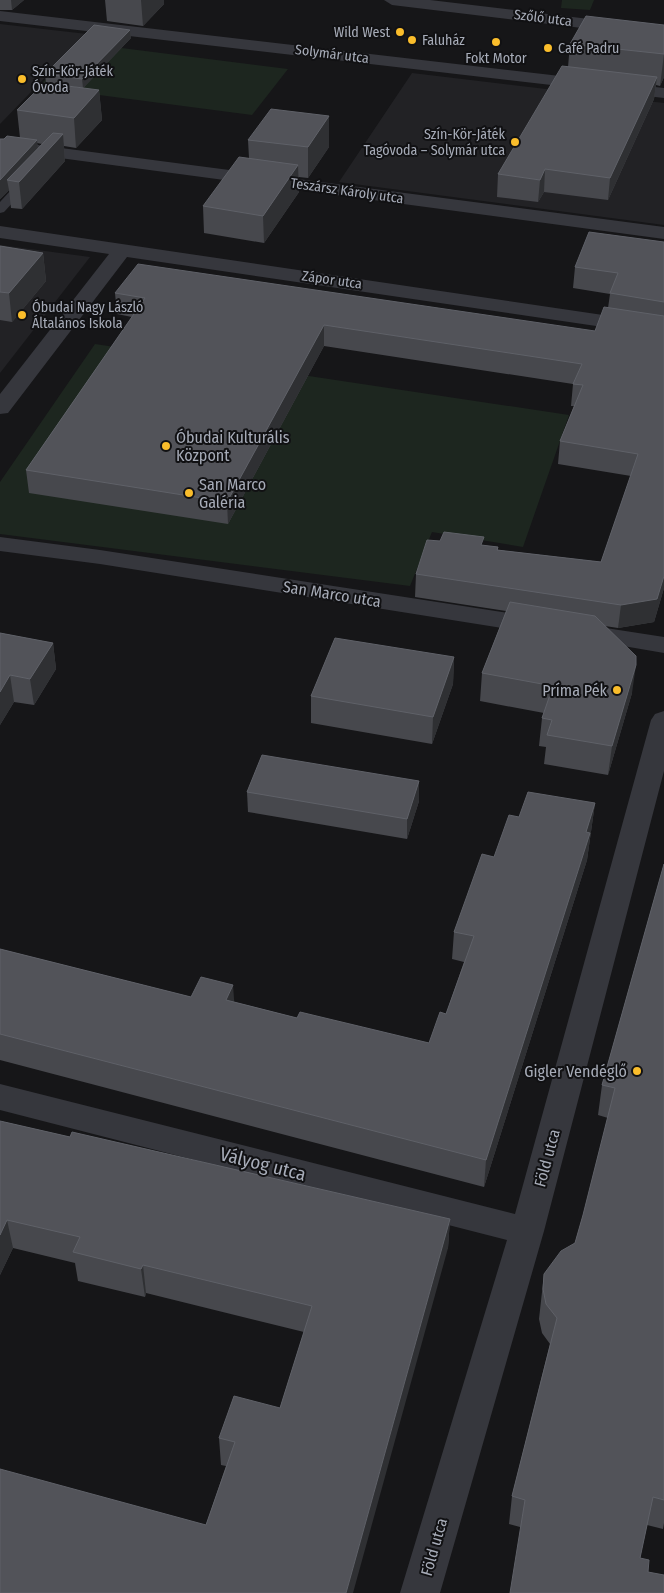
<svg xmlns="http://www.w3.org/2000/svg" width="664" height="1593" font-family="'Fira Sans Condensed',sans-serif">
	<rect width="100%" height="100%" fill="#161618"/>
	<g fill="#222225">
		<polygon points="0,24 87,34 0,124"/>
		<polygon points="412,73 664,103 664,225 339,182"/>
		<polygon points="0,245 90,257 0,373"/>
	</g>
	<g fill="#1d261f">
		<polygon points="562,0 594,0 590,10 561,8"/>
		<polygon points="82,43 288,69 252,115 38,87"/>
		<polygon points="95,344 569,415 523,547 432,532 410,586 0,534 0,482"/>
	</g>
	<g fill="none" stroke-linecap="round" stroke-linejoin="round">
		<polygon fill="#36373d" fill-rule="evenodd" points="26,177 30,178 32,181 30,184 4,212 0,213 0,202 22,178"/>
		<g fill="#36373d" fill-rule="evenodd">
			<polygon points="384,0 430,0 664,28 664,38 392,5"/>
			<polygon points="0,11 664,88 664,98 0,21"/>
			<polygon points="0,140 664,227 664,239 0,150"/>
			<polygon points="0,226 664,324 664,336 127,257 8,413 0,414 0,394 109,254 0,238"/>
			<polygon points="0,537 100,550 540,618 549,621 552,626 549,631 540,634 100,564 0,551"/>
			<polygon points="580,624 664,637 664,653 571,637 567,632 571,627"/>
			<polygon points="664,711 664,771 544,1231 440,1593 400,1593 507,1240 0,1110 0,1084 515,1214 651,720 655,714"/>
		</g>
	</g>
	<g fill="#47484d" fill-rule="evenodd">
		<polygon points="0,0 24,0 12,10 0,10"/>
		<polygon points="105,0 164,0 164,4 143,26 107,21"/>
		<polygon points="664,25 664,77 660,86 656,85 654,99 608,200 544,192 538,202 497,197 498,174 568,67 570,44"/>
		<polygon points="130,30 131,38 83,88 46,83 45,74"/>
		<path d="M99,90L102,120L76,148L64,146L65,161L22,209L11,208L9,190L0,199L4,139L20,138L17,110ZM37,143L42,144L38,148Z"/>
		<polygon points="329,116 329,147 308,178 299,177 299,192 264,243 204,233 203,206 249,158 248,140"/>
		<polygon points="664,242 664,588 654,622 618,628 605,626 632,693 608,775 544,764 546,747 539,746 542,718 544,713 480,701 482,673 506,611 415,597 416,574 440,541 498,547 498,550 601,562 631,476 558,464 560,441 574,406 571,406 573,384 324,346 228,524 29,493 26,470 132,317 117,314 115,293 595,331 608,308 610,294 573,288 575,267"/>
		<polygon points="0,246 43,253 46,281 12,322 0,320"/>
		<polygon points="0,633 53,643 56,669 34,705 14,702 0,725"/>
		<polygon points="454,657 453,684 432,744 311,723 311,696"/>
		<polygon points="419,781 419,801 407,839 248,812 247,792"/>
		<polygon points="595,803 587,860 484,1187 0,1060 0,949 191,997 234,1002 297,1018 429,1043 446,1014 464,962 452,959 454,932 519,817"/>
		<polygon points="664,864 664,1523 663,1529 647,1525 640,1558 648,1572 664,1593 520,1527 509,1524 512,1496 550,1344 542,1333 539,1319 544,1274 575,1243 583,1215 608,1118 598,1115 602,1085"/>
		<polygon points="0,1121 70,1137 450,1219 448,1248 206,1525 226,1466 221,1465 219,1438 280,1408 304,1332 146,1293 145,1297 78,1281 75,1263 13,1248 0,1275"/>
	</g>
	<g fill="#2f3033">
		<polygon points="11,0 24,0 12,10"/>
		<polygon points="141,0 164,0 164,4 143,26"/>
		<polygon points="130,30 131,38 83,88 82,79"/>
		<polygon points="664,54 664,77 660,86"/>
		<polygon points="657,77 654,99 608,200 610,178"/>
		<polygon points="99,90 102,120 76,148 74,118"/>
		<polygon points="329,116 329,147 308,178 308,147"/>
		<polygon points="63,134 65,161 22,209 19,182"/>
		<polygon points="37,140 39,157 7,180 9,190 0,199 0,180"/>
		<polygon points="298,165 299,192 264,243 263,216"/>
		<polygon points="545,169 544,192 538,202 540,180"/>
		<polygon points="43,253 46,281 12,322 9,293"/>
		<polygon points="324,325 324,346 228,524 227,502"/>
		<polygon points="664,576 664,588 654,622 618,628 621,605"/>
		<polygon points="53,643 56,669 34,705 30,679"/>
		<polygon points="454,657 453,684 432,744 433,717"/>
		<polygon points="636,665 632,693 608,775 612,746"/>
		<polygon points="10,675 14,702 0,725 0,692"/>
		<polygon points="419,781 419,801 407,839 407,819"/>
		<polygon points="595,803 587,860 484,1187 486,1160"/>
		<polygon points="233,985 235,1012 226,1000"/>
		<polygon points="450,1219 448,1248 353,1593 346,1593"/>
		<polygon points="7,1220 13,1248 0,1275 0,1235"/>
		<polygon points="143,1265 146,1293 145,1297 141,1269"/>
	</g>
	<g fill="#525359" stroke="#5f6168">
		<polygon points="586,16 664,25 664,54 570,44"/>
		<polygon points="94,25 130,30 82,79 45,74"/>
		<polygon points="562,66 657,77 610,178 545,169 540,180 498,174"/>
		<polygon points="44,83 99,90 74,118 17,110"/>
		<polygon points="271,109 329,116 308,147 248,140"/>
		<polygon points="53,133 63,134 19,182 7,180"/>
		<polygon points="7,136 37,140 0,180 0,139 4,139"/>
		<polygon points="239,157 298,165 263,216 203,206"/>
		<polygon points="589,232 664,242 664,302 610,293 618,273 575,267"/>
		<polygon points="0,246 43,253 9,293 0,292"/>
		<polygon points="138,264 595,331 604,307 664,316 664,576 657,599 621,605 416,574 427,540 440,541 444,532 484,537 481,545 498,547 497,550 601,562 638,454 560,441 583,385 573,384 582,364 324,325 227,502 26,470 145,298 115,293"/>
		<polygon points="510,602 595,616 636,656 636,665 612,746 547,735 552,720 542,718 553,686 482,673"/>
		<polygon points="0,633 53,643 30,679 10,675 0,692"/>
		<polygon points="335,638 454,657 433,717 311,696"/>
		<polygon points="262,755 419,781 407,819 247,792"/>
		<polygon points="528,792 595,803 586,832 590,833 486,1160 0,1034 0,949 191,997 201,977 233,985 226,1000 297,1018 300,1012 429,1043 440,1012 446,1014 474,936 454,932 482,854 494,857 509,815 519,817"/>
		<polygon points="664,864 664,1500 653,1497 640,1558 649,1560 648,1572 664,1575 664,1593 510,1593 525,1500 512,1496 557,1318 546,1304 543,1289 544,1274 561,1251 575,1243 583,1215 615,1088 602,1085"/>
		<polygon points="0,1121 70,1137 72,1132 450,1219 346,1593 0,1593 0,1469 206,1525 235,1442 219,1438 234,1396 280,1408 312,1306 143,1265 141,1269 73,1252 80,1237 7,1220 0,1235"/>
	</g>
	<g fill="#fabd2b" stroke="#111113" stroke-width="2">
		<circle cx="400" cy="32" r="5"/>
		<circle cx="412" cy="40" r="5"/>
		<circle cx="496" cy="42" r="5"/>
		<circle cx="548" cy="48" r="5"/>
		<circle cx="22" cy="79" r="5"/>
		<circle cx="515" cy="142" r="5"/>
		<circle cx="22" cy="315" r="5"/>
		<circle cx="166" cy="446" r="5"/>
		<circle cx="189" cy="493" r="5"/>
		<circle cx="617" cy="690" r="5"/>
		<circle cx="637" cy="1071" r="5"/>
	</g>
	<g text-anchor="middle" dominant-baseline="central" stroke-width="4" stroke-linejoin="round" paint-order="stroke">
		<g font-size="14" fill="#a7acb8" stroke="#111113">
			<text transform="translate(543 18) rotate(7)">Szőlő utca</text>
			<text transform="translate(332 54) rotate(7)">Solymár utca</text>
			<text transform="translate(347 191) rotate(8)">Teszársz Károly utca</text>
			<text transform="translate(332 280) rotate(8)">Zápor utca</text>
		</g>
		<g font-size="14" fill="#a7acb8" stroke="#111113" text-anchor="start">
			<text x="390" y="32" text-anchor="end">Wild West</text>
			<text x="422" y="40">Faluház</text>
			<text x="558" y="48">Café Padru</text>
			<text x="496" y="58" text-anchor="middle">Fokt Motor</text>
			<text x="32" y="71">Szín-Kör-Játék<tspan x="32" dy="16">Óvoda</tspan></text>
			<text x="505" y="134" text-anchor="end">Szín-Kör-Játék<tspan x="505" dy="16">Tagóvoda – Solymár utca</tspan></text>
			<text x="32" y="307">Óbudai Nagy László<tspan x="32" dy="16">Általános Iskola</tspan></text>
		</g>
		<g font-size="16" fill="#a7acb8" stroke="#111113" text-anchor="start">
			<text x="176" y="437">Óbudai Kulturális<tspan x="176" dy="18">Központ</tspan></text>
			<text x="199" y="484">San Marco<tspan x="199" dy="18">Galéria</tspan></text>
			<text x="607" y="690" text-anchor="end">Príma Pék</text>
			<text x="627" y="1071" text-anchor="end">Gigler Vendéglő</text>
		</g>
		<g font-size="16" fill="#a7acb8" stroke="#111113">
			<text transform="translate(332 594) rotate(9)">San Marco utca</text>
			<text transform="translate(547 1158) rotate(-75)">Föld utca</text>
			<text transform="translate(434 1547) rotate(-74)">Föld utca</text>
		</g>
		<g font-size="19" fill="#a7acb8" stroke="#111113">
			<text transform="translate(263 1164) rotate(14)">Vályog utca</text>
		</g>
	</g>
</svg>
